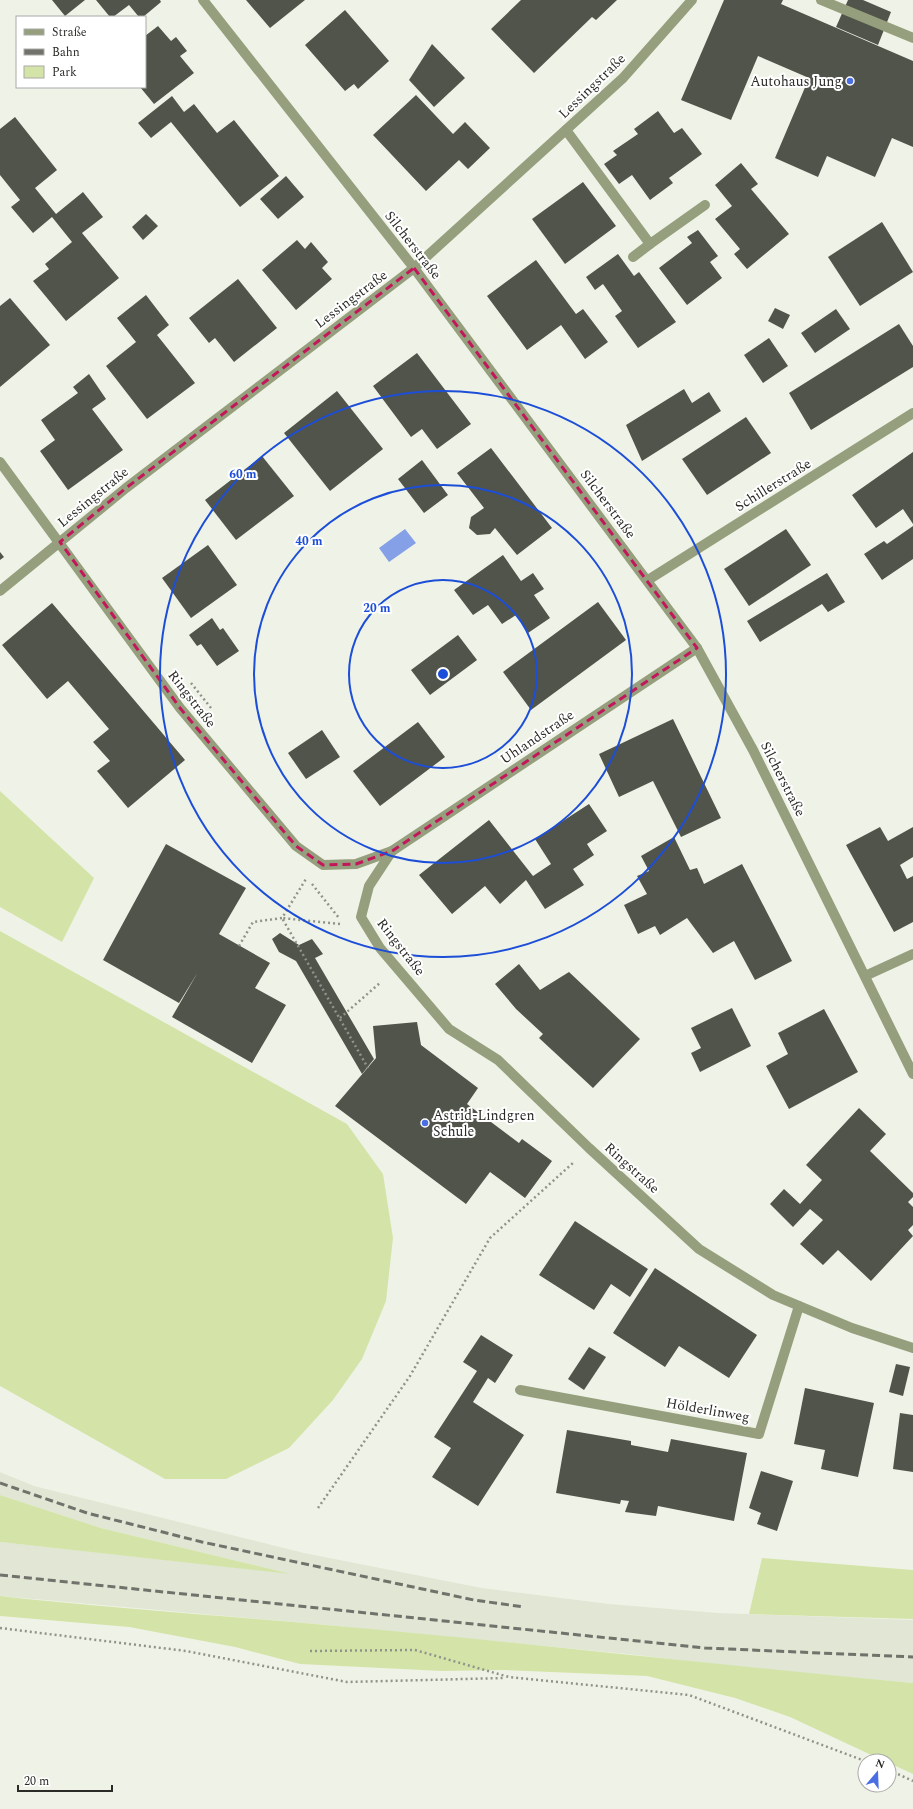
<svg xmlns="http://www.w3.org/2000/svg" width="913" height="1809" font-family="Spectral,serif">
	<rect width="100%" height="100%" fill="#eff3e7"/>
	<polygon fill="#e1e7d4" points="0,1472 34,1486 304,1553 482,1588 609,1604 718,1613 913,1620 913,1683 737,1667 628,1654 327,1625 0,1596 0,1542 287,1573 101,1528 0,1495"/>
	<g fill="#d4e4a9">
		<polygon points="0,791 94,878 62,942 0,907"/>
		<polygon points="0,931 347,1124 383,1174 393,1238 386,1301 362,1359 333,1400 289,1448 226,1479 165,1479 0,1386"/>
		<polygon points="0,1495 101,1528 291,1574 0,1542"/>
		<polygon points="762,1558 913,1570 913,1619 749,1614"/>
		<path d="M0,1596C108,1608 217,1615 326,1625C522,1642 717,1665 913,1683V1774L889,1763V1761H884L790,1717L735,1698L647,1676L505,1670L442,1671L300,1664L235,1647L129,1627L0,1616Z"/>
	</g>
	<polygon fill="#85a0e7" points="405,529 416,543 389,562 379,548"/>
	<g fill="#51544a">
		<polygon points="52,0 85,0 65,16"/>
		<polygon points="96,0 160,0 161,2 143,17 139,17 129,5 113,17 110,17"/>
		<polygon points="246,0 305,0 270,28"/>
		<polygon points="521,0 617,0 596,20 592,17 534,73 491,29"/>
		<polygon points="724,0 783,0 781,4 913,61 913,147 892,138 875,177 827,156 818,177 775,158 809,78 758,56 731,120 681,100"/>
		<polygon points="848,0 863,0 891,12 878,45 836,27"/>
		<polygon points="345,10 389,61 358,89 354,84 345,91 305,45"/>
		<polygon points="158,26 171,41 176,37 187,51 180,56 194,73 154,104 140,87 145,87 145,36"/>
		<polygon points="432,44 465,78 434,107 409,80"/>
		<polygon points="416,95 453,134 465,122 490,148 468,169 459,160 426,191 373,135"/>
		<polygon points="172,96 184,112 194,104 217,133 234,120 279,176 240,207 171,122 151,138 138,123"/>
		<polygon points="658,111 674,133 682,128 702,154 669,178 673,183 650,200 632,175 619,184 604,164 617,155 613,151 638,134 634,129"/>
		<polygon points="15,117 57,170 35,188 56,214 83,192 103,217 82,233 119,278 66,321 33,281 49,269 45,264 72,242 52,217 33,233 11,207 20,200 0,175 0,129"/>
		<polygon points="741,163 758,184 751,189 789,234 747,269 734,254 740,249 715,219 732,206 715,185"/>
		<polygon points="286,176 304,197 278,219 260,199"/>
		<polygon points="583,182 616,226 565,264 532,219"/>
		<polygon points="146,214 158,226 143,240 132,227"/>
		<polygon points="882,222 913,272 860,306 828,257"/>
		<polygon points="698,230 718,256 710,262 722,278 687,305 659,268 692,243 687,237"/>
		<polygon points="297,240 305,249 311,242 328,262 322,268 332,279 296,310 262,270"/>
		<polygon points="618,254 634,276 639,272 676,322 638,348 615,316 622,311 603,284 595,290 586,277"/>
		<polygon points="536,260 576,314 583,309 608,342 585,359 561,325 527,350 487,296"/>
		<polygon points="238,279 277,328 234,362 215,338 209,343 189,318"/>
		<polygon points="146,295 169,325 157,335 195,383 147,419 106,366 136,342 117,318"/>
		<polygon points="10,298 50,345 0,387 0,306"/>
		<polygon points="775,308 790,315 783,329 768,321"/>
		<polygon points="836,309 850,329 815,353 801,333"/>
		<polygon points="899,324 913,346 913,367 811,430 789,393"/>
		<polygon points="769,338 788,366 763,383 744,355"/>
		<polygon points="417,353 471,424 437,449 422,429 411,437 373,386"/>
		<polygon points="89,374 106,399 92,409 123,450 68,490 40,451 55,440 41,420 78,393 73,387"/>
		<polygon points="684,389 692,403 709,392 721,411 642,461 626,425"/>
		<polygon points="337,391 383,449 330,491 284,433"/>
		<polygon points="746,417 771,453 707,495 682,459"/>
		<polygon points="491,448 552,528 517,555 495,528 490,534 477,535 469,528 471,517 484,508 457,473"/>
		<polygon points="913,452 913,524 903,509 876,528 852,495"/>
		<polygon points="262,456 294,496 236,540 205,500"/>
		<polygon points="422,460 448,495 424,513 398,479"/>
		<polygon points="913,526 913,559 882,580 864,554 884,541 887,544"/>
		<polygon points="786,529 811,565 749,606 724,569"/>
		<polygon points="208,545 237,585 191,618 162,578"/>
		<polygon points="0,552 4,557 0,560"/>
		<polygon points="503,555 521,581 533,573 544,589 534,595 550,618 528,633 516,615 502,624 488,605 473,615 454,590"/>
		<polygon points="827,573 845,602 828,612 822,604 760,642 747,621"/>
		<polygon points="598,602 626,640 531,710 503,672"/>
		<polygon points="52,603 185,760 128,808 97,771 110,761 93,742 109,729 68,681 47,699 2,645"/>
		<polygon points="212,618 220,630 223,628 239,651 217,666 201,644 197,646 189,635"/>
		<polygon points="458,635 477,660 430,695 411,670"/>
		<polygon points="673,719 721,818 681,837 653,781 619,797 599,754"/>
		<polygon points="418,722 445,757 380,806 353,771"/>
		<polygon points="322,730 340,757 306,779 288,753"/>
		<polygon points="589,804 607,831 587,844 594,855 573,869 584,885 545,909 526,880 500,904 485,886 452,914 419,875 489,820 533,876 551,864 535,839"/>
		<polygon points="880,827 888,841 913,827 913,857 900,865 907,879 913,876 913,922 894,932 846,845"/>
		<polygon points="674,837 690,870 697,868 704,884 742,864 792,961 755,980 734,941 713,953 687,918 660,935 655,926 638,934 624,905 647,894 637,876 649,871 641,856"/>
		<polygon points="166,844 246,888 219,934 270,963 255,988 286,1005 252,1063 172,1017 198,972 179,1003 103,960"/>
		<polygon points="280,933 299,945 312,939 323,954 315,958 374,1059 362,1074 296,961 279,952 272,939"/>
		<polygon points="519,964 540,990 569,972 640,1039 593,1088 539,1038 543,1034 516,1009 495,984"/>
		<polygon points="732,1008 751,1046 700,1072 691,1053 701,1048 691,1028"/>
		<polygon points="824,1009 858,1072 789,1109 766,1066 788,1054 778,1033"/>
		<polygon points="417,1022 421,1045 478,1088 467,1104 519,1143 522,1139 552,1161 525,1198 490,1172 466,1204 335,1106 376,1058 373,1026"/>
		<polygon points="859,1108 886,1134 870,1151 913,1193 913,1197 908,1202 913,1207 913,1225 908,1230 913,1236 871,1281 838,1250 823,1265 800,1244 823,1220 810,1209 793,1227 770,1204 784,1189 800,1204 822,1180 806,1165"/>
		<polygon points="575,1221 648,1269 630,1297 611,1284 594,1310 539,1275"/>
		<polygon points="655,1268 757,1335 729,1378 679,1346 665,1367 613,1333"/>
		<polygon points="481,1335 513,1355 495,1383 488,1378 473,1402 524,1435 478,1506 432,1477 451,1448 434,1437 477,1371 463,1362"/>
		<polygon points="589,1347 606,1357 584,1390 568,1379"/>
		<polygon points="896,1364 910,1367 903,1396 889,1392"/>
		<polygon points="805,1388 874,1403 858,1477 821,1469 825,1450 794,1444"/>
		<polygon points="900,1413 913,1415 913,1472 893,1469"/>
		<polygon points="567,1430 631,1441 631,1445 668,1452 671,1439 747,1453 734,1521 658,1506 656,1516 625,1512 629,1501 621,1500 620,1504 556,1493"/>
		<polygon points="761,1471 793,1481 777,1531 757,1524 761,1513 749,1508"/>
	</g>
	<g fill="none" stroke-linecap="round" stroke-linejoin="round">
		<g stroke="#90938a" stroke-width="2.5" stroke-dasharray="2 3" stroke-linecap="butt">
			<polyline points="191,683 211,708"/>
			<polyline points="312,884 339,918"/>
			<polyline points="340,924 282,918 368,1068"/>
			<polyline points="239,946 253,922 282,918 306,879"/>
			<polyline points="340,1018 381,982"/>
			<polyline points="318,1508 410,1376 490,1238 574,1162"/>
			<polyline points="0,1628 186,1651 347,1682 505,1678"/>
			<polyline points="310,1651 415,1650 509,1677 689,1695 865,1761"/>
			<polyline points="889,1770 913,1781"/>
		</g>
		<g stroke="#969f7d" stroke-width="10">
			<polyline points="821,0 913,38"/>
			<polyline points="566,130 650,244 705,205"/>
			<polyline points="633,257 650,244"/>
		</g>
		<g stroke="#969f7d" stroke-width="10">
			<polyline points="203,0 414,268 697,648 753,750 913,1074"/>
			<polyline points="0,462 180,708 296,846 323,865 356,864 392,851 697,648"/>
			<polyline points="648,580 913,413"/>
			<polyline points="0,591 126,488 414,268 623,78 692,0"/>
			<polyline points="392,851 369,886 361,917 380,948 449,1029 498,1060 589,1148 699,1249 773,1295 852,1328 913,1348"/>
			<polyline points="865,976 913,954"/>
			<polyline points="520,1390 759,1434 799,1306"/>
		</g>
		<g stroke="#70726b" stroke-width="3" stroke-dasharray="8 4" stroke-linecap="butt">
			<polyline points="0,1483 87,1513 202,1542 474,1600 524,1607"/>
			<polyline points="0,1575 705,1648 913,1657"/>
		</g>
	</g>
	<path fill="none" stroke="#c2185b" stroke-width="3" stroke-dasharray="8 5" stroke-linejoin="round" d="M414,268L697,648L392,851L356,864L323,865L296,846L180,708L60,542L126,488Z"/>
	<g fill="none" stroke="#1d4ed8" stroke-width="2">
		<circle cx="443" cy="674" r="94"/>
		<circle cx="443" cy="674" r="189"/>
		<circle cx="443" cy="674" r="283"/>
	</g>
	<g fill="#4b6ee2" stroke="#fff" stroke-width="1.5">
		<circle cx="850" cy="81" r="4"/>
		<circle cx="425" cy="1123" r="4"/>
	</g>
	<g text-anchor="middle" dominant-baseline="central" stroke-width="4" stroke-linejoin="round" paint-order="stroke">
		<g font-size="14" fill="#2a2b26" stroke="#fff" text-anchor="end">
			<text x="842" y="81">Autohaus Jung</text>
			<text x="433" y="1115" text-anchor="start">Astrid-Lindgren<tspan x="433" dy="16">Schule</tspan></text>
		</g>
		<g font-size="14" fill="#2a2b26" stroke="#fff">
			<text transform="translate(592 86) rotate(-44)">Lessingstraße</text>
			<text transform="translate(413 245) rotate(52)">Silcherstraße</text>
			<text transform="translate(351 299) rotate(-37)">Lessingstraße</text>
			<text transform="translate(773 485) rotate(-32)">Schillerstraße</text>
			<text transform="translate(93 497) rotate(-39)">Lessingstraße</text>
			<text transform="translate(608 504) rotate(53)">Silcherstraße</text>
			<text transform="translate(192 699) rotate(52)">Ringstraße</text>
			<text transform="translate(537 737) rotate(-34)">Uhlandstraße</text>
			<text transform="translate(783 779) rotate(63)">Silcherstraße</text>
			<text transform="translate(401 947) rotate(52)">Ringstraße</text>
			<text transform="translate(632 1168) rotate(42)">Ringstraße</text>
			<text transform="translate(708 1410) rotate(10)">Hölderlinweg</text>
		</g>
	</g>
	<circle cx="443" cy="674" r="6" fill="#1d4ed8" stroke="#fff" stroke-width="2"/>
	<g font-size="12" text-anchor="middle" font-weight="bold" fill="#1d4ed8" stroke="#fff" stroke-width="4" stroke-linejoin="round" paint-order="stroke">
		<text x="243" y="478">60 m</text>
		<text x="309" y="545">40 m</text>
		<text x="377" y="612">20 m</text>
	</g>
	<rect x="16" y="16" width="130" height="72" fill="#ffffff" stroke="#aaaaa8"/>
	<rect x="24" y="29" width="20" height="6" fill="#969f7d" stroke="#aaaaa8"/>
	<text x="52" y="36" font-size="12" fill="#2a2b26">Straße</text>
	<rect x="24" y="49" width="20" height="6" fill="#70726b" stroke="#aaaaa8"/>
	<text x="52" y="56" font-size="12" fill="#2a2b26">Bahn</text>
	<rect x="24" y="66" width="20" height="12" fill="#d4e4a9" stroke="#aaaaa8"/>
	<text x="52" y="76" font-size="12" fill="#2a2b26">Park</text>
	<g transform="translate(877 1773) rotate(19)"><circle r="19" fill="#ffffff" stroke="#aaaaa8"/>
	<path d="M0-3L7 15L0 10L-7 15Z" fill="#4b6ee2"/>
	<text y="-6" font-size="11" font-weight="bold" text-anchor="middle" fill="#2a2b26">N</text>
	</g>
	<path d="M18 1785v6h94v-6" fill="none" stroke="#2a2b26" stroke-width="2"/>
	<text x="24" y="1785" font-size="12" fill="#2a2b26" stroke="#ffffff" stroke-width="3" paint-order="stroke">20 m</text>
</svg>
